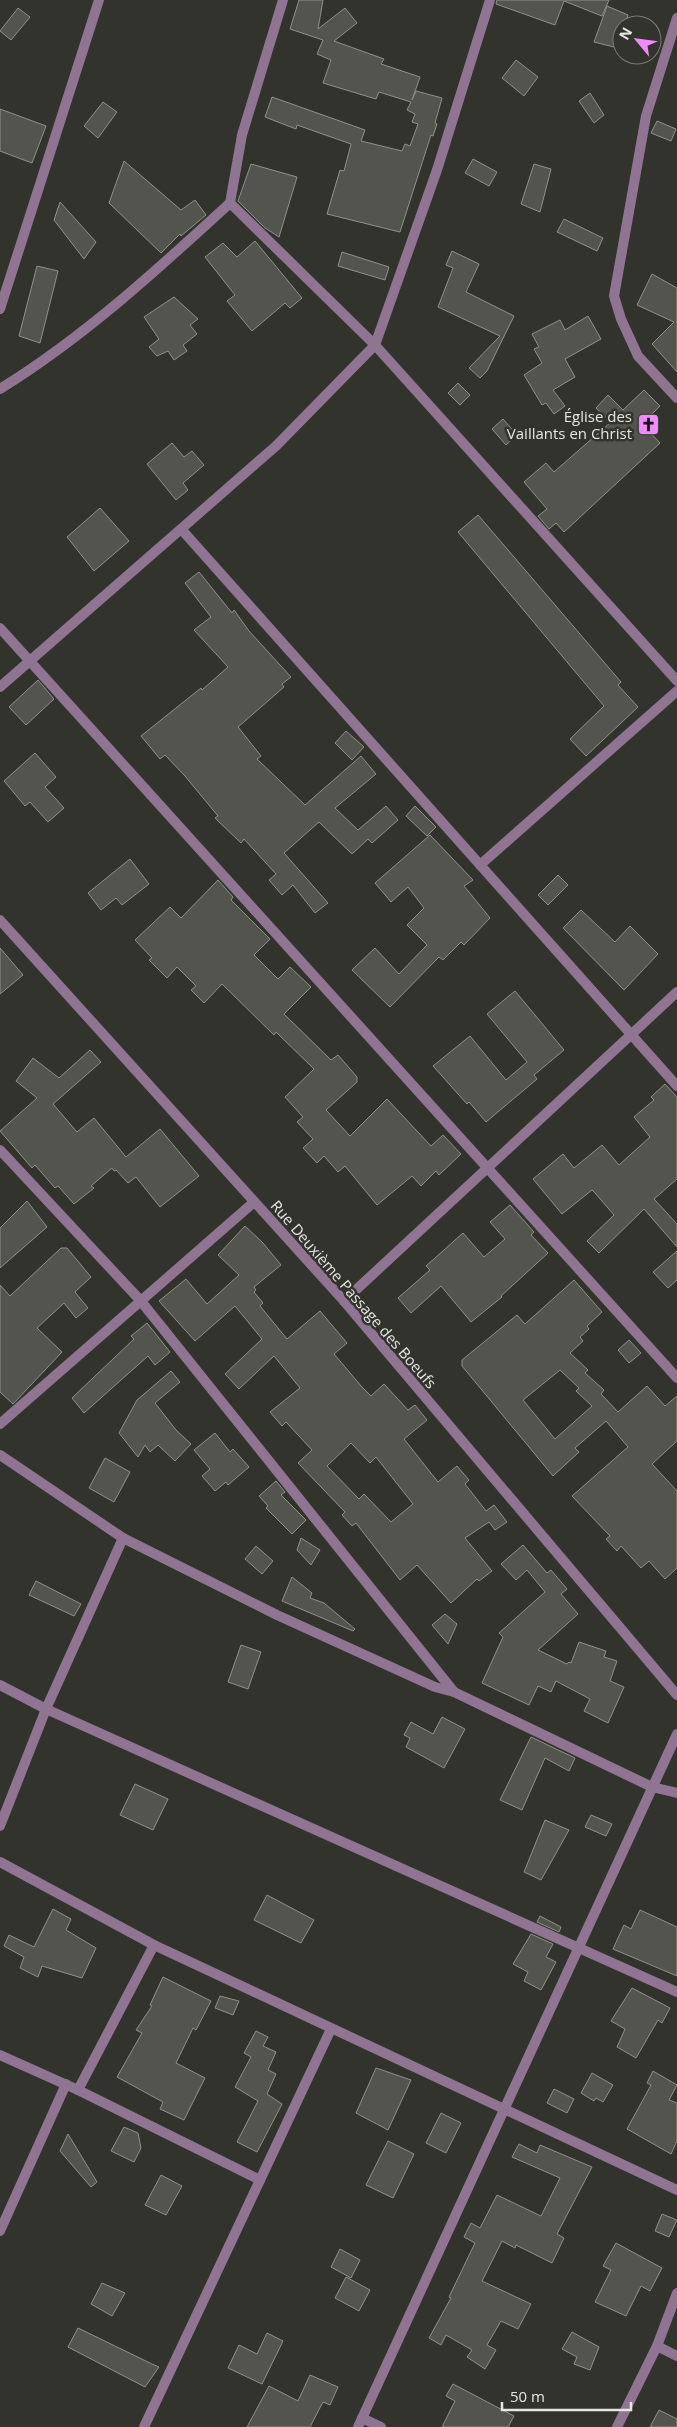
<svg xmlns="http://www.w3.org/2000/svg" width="677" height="2427" font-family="'Open Sans',sans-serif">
	<rect width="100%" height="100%" fill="#32332c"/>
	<g fill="#53544d" stroke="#909189" fill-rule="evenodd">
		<polygon points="299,0 323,0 318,29 345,8 357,23 334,41 384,59 381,64 420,77 412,100 416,91 442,98 435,123 437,124 433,136 431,135 400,232 327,214 340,170 344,171 351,144 297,125 296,129 265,117 272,97 365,130 361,141 402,151 405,144 410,146 418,124 412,122 415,114 407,110 411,102 379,92 376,99 323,83 331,60 317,54 323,40 290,29"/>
		<polygon points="497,0 609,0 602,16 564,1 555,25 496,4"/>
		<polygon points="607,6 628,15 625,25 622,25 618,48 594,42"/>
		<polygon points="18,8 30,17 11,40 0,31"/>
		<polygon points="516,60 538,77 524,96 502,78"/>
		<polygon points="590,93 604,115 594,123 579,101"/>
		<polygon points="103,102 117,112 98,138 84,126"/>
		<polygon points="0,109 46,126 32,163 0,151"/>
		<polygon points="657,121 676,129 671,141 651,133"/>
		<polygon points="473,159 497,172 489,186 465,173"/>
		<polygon points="124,161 181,210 195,200 206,215 181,236 180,234 161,253 109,203"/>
		<polygon points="251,164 297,177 279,237 265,228 238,201"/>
		<polygon points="534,164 551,169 540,212 521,204"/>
		<polygon points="60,202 96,242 84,259 54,220"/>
		<polygon points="564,219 603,238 597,251 557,232"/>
		<polygon points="255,241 302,298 290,308 285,303 252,331 227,301 235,295 205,257 223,243 237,257"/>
		<polygon points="452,251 479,264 466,292 514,316 487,371 480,378 469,368 500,336 438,307 453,268 446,265"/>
		<polygon points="342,252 389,267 385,280 338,266"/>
		<polygon points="37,266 58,271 40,343 19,336"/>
		<polygon points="652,274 677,288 677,372 652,344 674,322 637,305"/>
		<polygon points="174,297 198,319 190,325 197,334 183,345 187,351 174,360 168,351 157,356 149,347 159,339 144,317"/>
		<polygon points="588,316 601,339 565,359 575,377 553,390 565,406 554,414 546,403 542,405 524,375 542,363 534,349 539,347 532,334 560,320 565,330"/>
		<polygon points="458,383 470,395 460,405 448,393"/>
		<polygon points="644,390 660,406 642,424 660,443 564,532 556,523 549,529 538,516 547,509 524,482 546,463 554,472 611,422 596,408 608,395 623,410"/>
		<polygon points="503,419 517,435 506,445 492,429"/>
		<polygon points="172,443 184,457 192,451 204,465 183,483 188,490 176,500 147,464"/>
		<polygon points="100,508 129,541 94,571 67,537"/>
		<polygon points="478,515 621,682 618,685 638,707 586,756 570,739 604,706 458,532"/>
		<polygon points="199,572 232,613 234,610 249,631 291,677 282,684 284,687 238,727 261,756 257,759 305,805 361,756 376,774 335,808 358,830 386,806 398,820 372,843 368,839 352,854 319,822 284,853 328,903 315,913 293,885 282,895 269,880 276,874 244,839 241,843 215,818 218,816 185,776 165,755 160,759 141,736 201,688 202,690 228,667 194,630 211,617 185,583"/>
		<polygon points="38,680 54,699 26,725 9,707"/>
		<polygon points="346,731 364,747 352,760 335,743"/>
		<polygon points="35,753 56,777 45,787 64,808 48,822 30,802 25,806 4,781"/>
		<polygon points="415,806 436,827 427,836 406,816"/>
		<polygon points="430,835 473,880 464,886 490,918 464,945 461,942 443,960 439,957 390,1007 352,970 375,948 399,974 427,945 407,925 424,908 408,887 391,902 375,883"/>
		<polygon points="130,859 149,884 122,905 116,898 101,910 88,893"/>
		<polygon points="558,875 568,885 548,905 538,895"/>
		<polygon points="218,880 233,897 231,900 270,939 254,955 278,979 290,967 311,987 284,1014 331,1060 338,1055 357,1077 357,1082 326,1110 350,1136 387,1099 431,1146 443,1135 461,1154 439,1175 436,1171 421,1186 412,1176 377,1205 345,1166 338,1172 324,1156 317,1163 303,1148 313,1139 297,1122 303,1117 285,1097 314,1069 276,1032 274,1035 222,984 204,1003 191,990 196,986 177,967 167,978 149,960 152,958 135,940 170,907 181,918"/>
		<polygon points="581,910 615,942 630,926 658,954 624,990 563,928"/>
		<polygon points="0,948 23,975 0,994"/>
		<polygon points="515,991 564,1050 534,1075 537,1079 486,1122 469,1102 467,1104 433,1066 470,1036 506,1080 527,1062 487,1014"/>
		<polygon points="90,1050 101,1062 53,1104 77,1132 94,1118 126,1157 160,1129 199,1176 160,1207 136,1177 128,1183 116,1170 114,1171 112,1168 91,1186 94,1188 74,1204 58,1186 55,1188 35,1165 32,1168 0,1131 37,1098 16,1081 33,1058 59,1078"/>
		<polygon points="665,1084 677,1097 677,1179 654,1199 677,1224 677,1247 644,1209 599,1253 587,1241 614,1215 595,1193 592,1190 562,1214 533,1179 563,1154 574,1168 602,1145 619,1165 650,1137 634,1117 654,1100 651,1097"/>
		<polygon points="27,1201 47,1227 0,1268 0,1228"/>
		<polygon points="510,1205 534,1232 531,1235 548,1253 501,1296 502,1297 471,1322 441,1286 411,1313 398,1298 430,1270 426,1266 463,1233 484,1257 505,1239 490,1222"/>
		<path d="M245,1226L263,1243L281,1265L254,1287L256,1290L254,1292L263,1303L260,1306L287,1339L320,1311L347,1343L334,1354L362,1387L371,1396L384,1384L408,1410L415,1405L427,1420L404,1439L438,1482L457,1466L469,1480L465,1484L486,1511L494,1505L507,1522L495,1530L489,1522L465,1538L492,1571L479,1581L477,1579L451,1603L417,1565L400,1580L356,1523L352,1526L342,1515L345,1512L298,1463L312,1450L286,1422L282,1426L270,1412L300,1388L274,1356L239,1389L225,1374L262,1339L235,1306L195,1341L159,1301L186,1279L207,1304L239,1275L218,1255ZM351,1443L370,1463L376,1457L413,1504L391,1522L364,1494L359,1499L327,1466Z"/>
		<polygon points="61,1248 67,1248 91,1277 75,1292 88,1308 76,1318 64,1303 37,1328 62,1352 13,1404 0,1392 0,1285 10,1296"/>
		<polygon points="677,1251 677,1280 668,1288 653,1272"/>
		<path d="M574,1280L602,1312L587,1326L589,1329L580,1337L583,1341L570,1353L588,1370L585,1373L604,1390L601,1394L618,1412L647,1386L665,1406L677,1396V1441L652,1464L677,1491V1568L665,1579L649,1561L641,1568L621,1546L617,1551L606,1539L610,1536L572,1496L628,1447L606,1421L575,1448L579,1452L553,1476L462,1366V1360L517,1315L525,1324ZM560,1370L579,1388L576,1391L592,1406L555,1439L523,1400Z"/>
		<polygon points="147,1323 170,1352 155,1365 148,1356 84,1413 72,1398 134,1339 131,1336"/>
		<polygon points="629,1340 641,1353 629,1363 618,1350"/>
		<polygon points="171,1371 180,1382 155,1403 176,1430 191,1444 175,1461 158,1445 150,1452 145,1445 138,1457 119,1433 137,1400"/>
		<polygon points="215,1433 230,1452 233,1449 249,1467 228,1485 226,1482 215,1491 202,1476 210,1469 194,1450"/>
		<polygon points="105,1458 130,1472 114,1502 89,1488"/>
		<polygon points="276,1481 285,1492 281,1495 306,1520 292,1534 266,1508 268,1506 259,1496"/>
		<polygon points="301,1538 320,1550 311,1565 297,1550"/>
		<polygon points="523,1545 547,1573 551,1570 567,1589 561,1594 578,1614 538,1650 567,1664 569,1662 571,1663 579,1642 606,1651 604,1657 617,1661 610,1681 624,1687 608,1723 584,1711 590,1699 556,1681 551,1692 538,1686 529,1705 482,1683 503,1637 499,1633 545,1592 527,1570 516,1580 501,1564"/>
		<polygon points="256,1546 273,1561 262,1574 245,1559"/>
		<polygon points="292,1577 312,1593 310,1598 324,1603 355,1629 353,1631 282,1601"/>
		<polygon points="36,1581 81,1604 74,1616 29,1595"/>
		<polygon points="445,1614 457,1624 448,1644 432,1625"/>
		<polygon points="241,1645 261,1652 248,1689 228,1682"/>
		<polygon points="442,1717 465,1729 444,1768 406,1747 410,1738 404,1735 411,1722 433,1734"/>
		<polygon points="531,1737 575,1758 569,1771 545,1758 522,1810 500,1800"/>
		<polygon points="135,1784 168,1799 153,1830 120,1815"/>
		<polygon points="591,1815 612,1824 606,1836 585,1827"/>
		<polygon points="545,1820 569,1830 541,1880 524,1872"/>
		<polygon points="267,1895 314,1920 301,1943 254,1920"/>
		<polygon points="53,1909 71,1919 66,1930 96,1948 82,1978 42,1966 38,1977 20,1968 24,1957 4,1946 9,1935 34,1947"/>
		<polygon points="640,1910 677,1927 677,1976 613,1949 624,1925 631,1929"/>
		<polygon points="540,1916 561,1927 559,1932 537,1922"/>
		<polygon points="531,1934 553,1944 546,1957 556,1962 541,1990 524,1981 528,1972 513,1964"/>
		<polygon points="163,1977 211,2001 196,2030 193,2028 176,2063 205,2078 184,2120 160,2109 163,2102 117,2077 142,2033 136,2030 152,2006 150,2005"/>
		<polygon points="632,1988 670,2008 662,2023 658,2020 636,2058 617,2047 625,2029 611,2021"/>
		<polygon points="220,1996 239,2001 233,2015 215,2008"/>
		<polygon points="256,2031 268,2037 263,2046 276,2052 268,2070 276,2074 267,2094 282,2104 257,2152 237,2142 258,2101 235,2087 251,2057 244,2053"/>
		<polygon points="376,2068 411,2080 388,2130 356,2113"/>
		<polygon points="653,2071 677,2085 669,2100 677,2103 677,2141 671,2154 627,2129 651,2085 647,2083"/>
		<polygon points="592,2073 613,2085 603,2102 596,2098 594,2101 581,2093"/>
		<polygon points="554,2089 574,2099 567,2113 547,2103"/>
		<polygon points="441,2113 461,2123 446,2153 426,2143"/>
		<polygon points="124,2127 138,2133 141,2148 134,2162 111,2151"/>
		<polygon points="68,2134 97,2182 91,2187 60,2151"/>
		<polygon points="388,2141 414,2154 393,2198 366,2185"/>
		<polygon points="519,2144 537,2153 540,2145 592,2167 557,2234 564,2238 552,2263 516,2245 515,2248 502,2241 482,2281 531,2304 518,2329 501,2321 487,2345 496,2350 485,2369 467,2357 472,2350 446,2335 441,2345 429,2338 451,2298 449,2297 475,2243 464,2237 471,2223 480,2228 497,2195 541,2216 560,2178 512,2157"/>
		<polygon points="161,2175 182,2186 166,2215 145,2205"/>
		<polygon points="662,2214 677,2220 669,2237 655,2231"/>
		<polygon points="616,2243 662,2268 650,2291 641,2286 626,2316 595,2302 611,2270 603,2266"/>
		<polygon points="340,2249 360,2260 351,2278 331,2267"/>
		<polygon points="346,2277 370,2290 359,2311 335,2298"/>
		<polygon points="102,2283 125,2293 112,2316 91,2304"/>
		<polygon points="78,2328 152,2364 159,2367 145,2387 68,2347"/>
		<polygon points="572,2332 599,2347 590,2370 574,2364 577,2357 562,2349"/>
		<polygon points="267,2333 283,2341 262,2384 228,2368 239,2345 257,2354"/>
		<polygon points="310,2375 338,2387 330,2405 323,2402 310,2427 247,2427 269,2386 298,2401"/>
		<polygon points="453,2384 514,2416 508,2427 442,2427 455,2401 446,2396"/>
		<polygon points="659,2410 677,2419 677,2427 650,2427"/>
	</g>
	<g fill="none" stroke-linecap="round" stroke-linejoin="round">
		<g stroke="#8f7592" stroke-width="10">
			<polyline points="677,18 646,116 614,296 621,319 638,356 677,398"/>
			<polyline points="230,203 242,135 283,0"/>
			<polyline points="0,309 99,0"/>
			<path d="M0,389C84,337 157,270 230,203L375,345L677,681"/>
			<polyline points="182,530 677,1086"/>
			<polyline points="0,628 677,1378"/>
			<polyline points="0,687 276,446 375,345 437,170 490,0"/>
			<polyline points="480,865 677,691"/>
			<polyline points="0,920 344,1301 677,1695"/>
			<polyline points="0,1150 140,1300 454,1692"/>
			<polyline points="344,1301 677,992"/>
			<polyline points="0,1424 254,1202"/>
			<polyline points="0,1455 123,1538 277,1615 435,1687 454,1692 652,1787 677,1793"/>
			<polyline points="0,1685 46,1709 677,1992"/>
			<polyline points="0,1826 46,1709 123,1538"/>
			<polyline points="0,1862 154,1945 677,2190"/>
			<polyline points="0,2055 78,2090 260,2180"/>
			<polyline points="78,2090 154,1945"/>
			<polyline points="0,2231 66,2084"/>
			<polyline points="657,2346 677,2356"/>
			<polyline points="362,2418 381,2427"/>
			<polyline points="144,2427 331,2029"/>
			<polyline points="358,2427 677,1734"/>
			<polyline points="617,2427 657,2346 677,2293"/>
		</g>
	</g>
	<defs>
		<symbol id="church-square" viewBox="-11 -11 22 22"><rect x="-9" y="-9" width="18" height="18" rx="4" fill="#ed8cf9" stroke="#32332c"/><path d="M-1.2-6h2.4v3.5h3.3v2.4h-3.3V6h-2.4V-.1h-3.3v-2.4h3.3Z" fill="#111"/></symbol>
	</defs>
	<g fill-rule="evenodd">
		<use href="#church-square" x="636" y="412" width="25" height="25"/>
	</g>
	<g text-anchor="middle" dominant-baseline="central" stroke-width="5" stroke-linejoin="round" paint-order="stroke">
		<g font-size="15" fill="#e6e7e2" stroke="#32332c" text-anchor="end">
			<text x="632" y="416">Église des<tspan x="632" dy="17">Vaillants en Christ</tspan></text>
		</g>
		<g font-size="15" fill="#e6e7e2" stroke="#32332c">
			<text transform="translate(354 1294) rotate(49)">Rue Deuxième Passage des Boeufs</text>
		</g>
	</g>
	<g transform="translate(637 40) rotate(299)"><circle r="24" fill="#32332c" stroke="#7a7b75"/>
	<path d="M0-4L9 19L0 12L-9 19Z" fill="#ed8cf9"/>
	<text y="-8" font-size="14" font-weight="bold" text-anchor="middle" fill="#e6e7e2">N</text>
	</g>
	<path d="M502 2402v8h129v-8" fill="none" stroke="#e6e7e2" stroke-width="2.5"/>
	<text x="510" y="2402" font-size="15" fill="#e6e7e2" stroke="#32332c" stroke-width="4" paint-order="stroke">50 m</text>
</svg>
